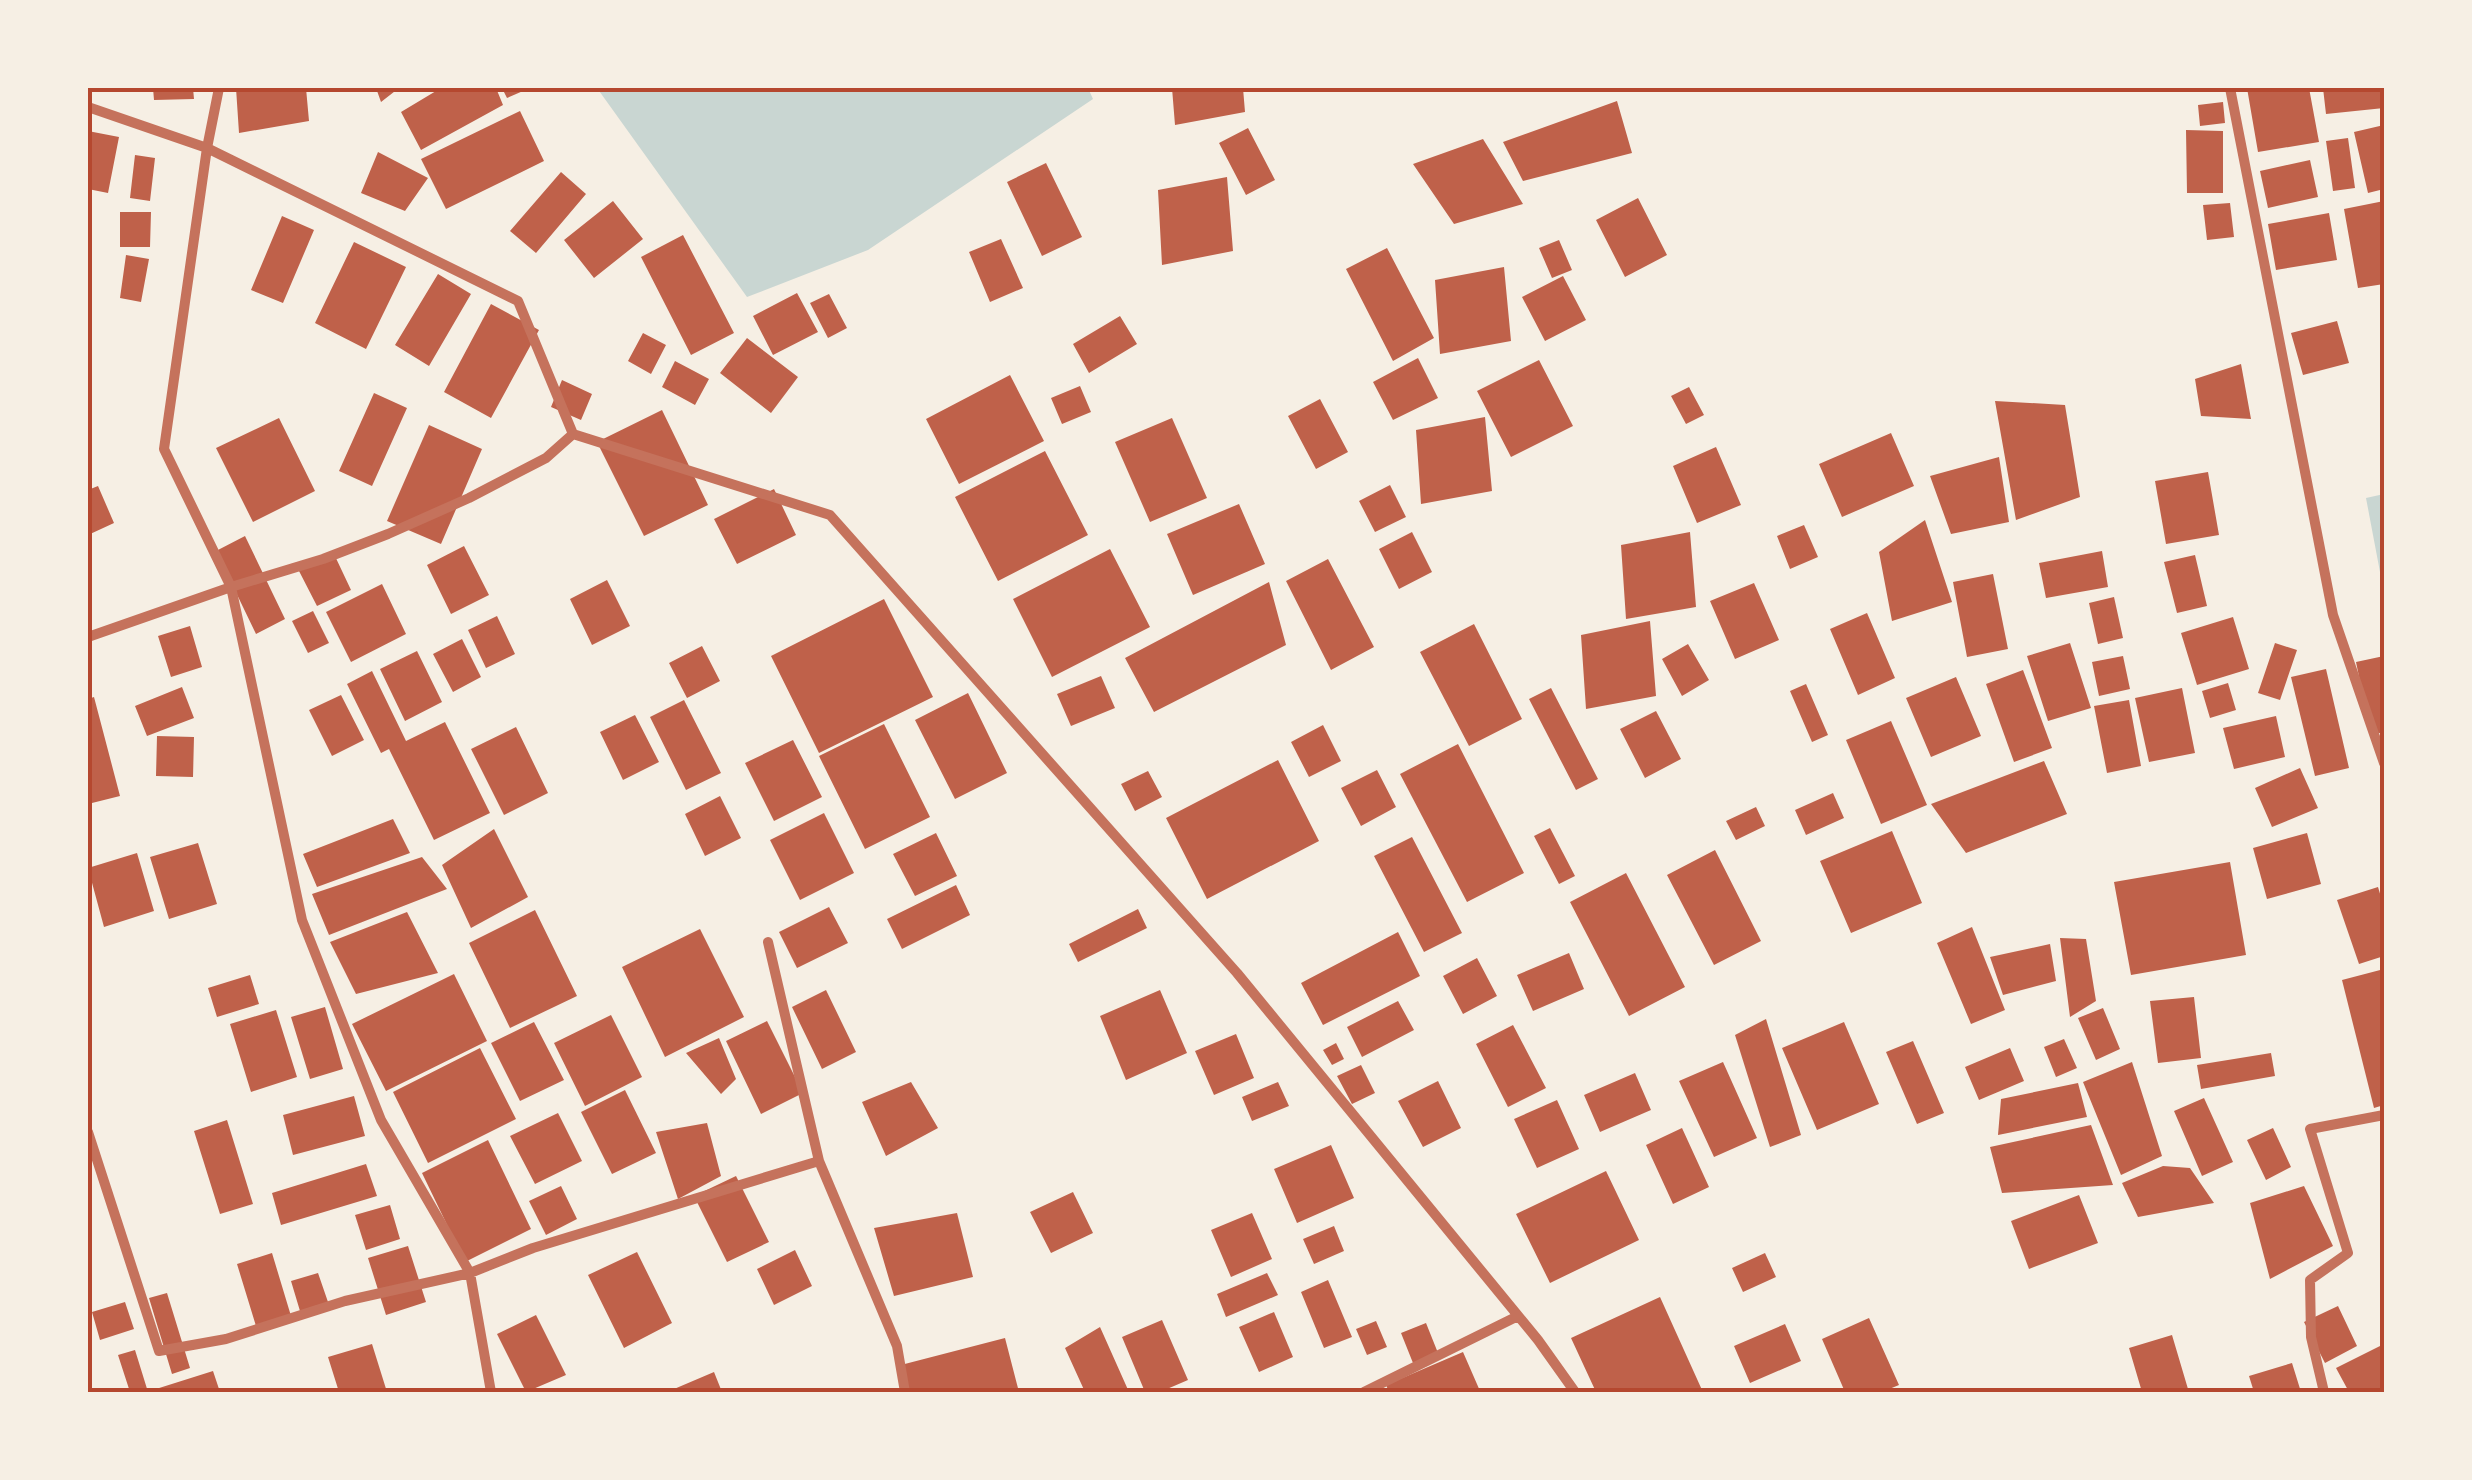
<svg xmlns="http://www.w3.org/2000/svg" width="2472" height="1480" font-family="'Work Sans',sans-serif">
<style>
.water{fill:#c9d6d2}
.building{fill:#bf614a}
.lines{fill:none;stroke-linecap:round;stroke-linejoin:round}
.minor{stroke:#c5725c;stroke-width:10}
.neatline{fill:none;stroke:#b5482f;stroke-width:4}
</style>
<rect width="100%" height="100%" fill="#f6efe4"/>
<path class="water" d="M597 88H1088L1093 99 868 250 747 297Z
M2384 494V572H2380L2366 498Z"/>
<path class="building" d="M153 88H193L194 99 154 100Z
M236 88H306L309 121 239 133Z
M376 88H399L381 102Z
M441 88H496L503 105 421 150 401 112Z
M502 88H530L507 98Z
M1172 88H1243L1245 112 1175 125Z
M2247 88H2309L2319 142 2258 152Z
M2323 88H2384V108L2326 114Z
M1617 101 1632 153 1523 181 1503 142Z
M2223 102 2225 123 2200 126 2198 105Z
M520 111 544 161 446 209 421 159Z
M2384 125V189L2368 193 2354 132Z
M1248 128 1275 180 1246 195 1219 143Z
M2186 130 2223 131V193H2187Z
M88 131 119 137 108 193 88 189Z
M2348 138 2355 188 2333 191 2326 141Z
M1483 139 1523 204 1454 224 1413 164Z
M378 152 428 178 405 211 361 193Z
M135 155 155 158 150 201 130 198Z
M2310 160 2318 197 2268 208 2260 171Z
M1046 163 1082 237 1042 256 1007 182Z
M561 172 586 194 536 253 510 231Z
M1227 177 1233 251 1162 265 1158 190Z
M1638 198 1667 255 1625 277 1596 220Z
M613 201 643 239 594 278 564 240Z
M2384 201V284L2358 288 2344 209Z
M2230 203 2234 237 2207 240 2203 205Z
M120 212H151L150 247H120Z
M2329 213 2337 260 2276 270 2268 224Z
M282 216 314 230 283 303 251 290Z
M683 235 734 333 691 355 641 257Z
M1001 239 1023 288 990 302 969 252Z
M1559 240 1572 270 1552 278 1539 248Z
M354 242 406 267 366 349 315 323Z
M1387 248 1434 338 1393 361 1346 269Z
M126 255 149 259 141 302 120 298Z
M1504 267 1511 341 1440 354 1435 280Z
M438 274 471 294 429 366 395 345Z
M1563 276 1586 320 1545 341 1522 297Z
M797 293 818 332 773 355 753 316Z
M829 294 847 328 828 338 810 303Z
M491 304 539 330 491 418 444 392Z
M1120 316 1137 344 1089 373 1073 344Z
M2337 321 2349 363 2303 375 2291 333Z
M643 333 666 345 651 374 628 361Z
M747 338 798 377 771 413 720 373Z
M1418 358 1438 398 1393 420 1373 382Z
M1539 360 1573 426 1511 457 1477 391Z
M675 361 709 379 695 405 662 387Z
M2241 364 2251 419 2201 416 2195 379Z
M1010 375 1044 441 959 484 926 419Z
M562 380 592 394 581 420 551 407Z
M1080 386 1091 412 1062 424 1051 398Z
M1689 387 1704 415 1686 424 1671 396Z
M374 393 407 408 372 486 339 471Z
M1320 399 1348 452 1316 469 1288 416Z
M1995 401 2065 405 2080 497 2016 520Z
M662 410 708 505 644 536 597 442Z
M1485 417 1492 491 1421 504 1416 430Z
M279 418 315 491 253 522 216 448Z
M1172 418 1207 498 1150 522 1115 442Z
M429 425 482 449 441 544 387 521Z
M1891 433 1914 486 1842 517 1819 464Z
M1716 447 1741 505 1697 523 1673 466Z
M1045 451 1088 535 998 581 955 497Z
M1999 457 2009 522 1951 534 1930 476Z
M2208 472 2219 535 2166 544 2155 481Z
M1390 485 1406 517 1375 532 1359 501Z
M98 486 114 523 88 535V490Z
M774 489 796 535 737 564 714 519Z
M1239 504 1265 564 1193 595 1167 534Z
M1925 520 1952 602 1892 621 1879 552Z
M1804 525 1818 557 1790 569 1777 536Z
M1412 532 1432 572 1399 589 1379 549Z
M1690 532 1696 607 1626 619 1621 545Z
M245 536 285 619 256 634 216 551Z
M464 546 489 595 451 614 427 565Z
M1110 549 1150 627 1052 677 1013 599Z
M2102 551 2108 587 2046 598 2039 563Z
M334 554 351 590 317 606 299 571Z
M2195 555 2207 606 2177 613 2164 562Z
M1328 559 1374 647 1331 670 1286 581Z
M1993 574 2008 649 1967 657 1953 582Z
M607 580 630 626 592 645 570 599Z
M1269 582 1286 645 1154 712 1125 658Z
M1754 583 1779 640 1735 659 1710 601Z
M382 584 406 634 351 662 326 612Z
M2114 597 2123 638 2098 644 2089 603Z
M884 599 933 697 819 753 771 656Z
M313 611 329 643 308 653 292 621Z
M1867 613 1895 678 1858 695 1830 629Z
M497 616 515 654 486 668 468 630Z
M2233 617 2249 669 2197 685 2181 633Z
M1650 621 1656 696 1586 709 1581 635Z
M1474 624 1522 719 1469 746 1420 652Z
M190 626 202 667 171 677 158 636Z
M462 639 481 677 453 692 433 654Z
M2070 643 2091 708 2048 721 2027 656Z
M2275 643 2297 650 2280 700 2258 693Z
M1688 644 1709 680 1682 696 1662 659Z
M702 646 720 681 687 698 669 663Z
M417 651 442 702 405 721 380 669Z
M2123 656 2130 689 2099 696 2092 662Z
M2384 656V732L2371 735 2356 662Z
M2326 669 2349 768 2315 776 2291 677Z
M2023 670 2052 748 2014 762 1986 684Z
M372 671 406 741 445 722 490 813 434 840 389 749 381 753 347 684Z
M1101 676 1115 708 1071 726 1057 694Z
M1956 677 1981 736 1931 757 1906 698Z
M2228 683 2236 710 2210 718 2202 691Z
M1806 684 1828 735 1812 742 1790 691Z
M182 687 194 718 147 736 135 706Z
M1551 688 1598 779 1576 790 1529 699Z
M2182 688 2195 753 2149 762 2135 698Z
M968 693 1007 773 955 799 915 720Z
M341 695 364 740 332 756 309 710Z
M94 697 120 796 88 804V699Z
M684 700 721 773 686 790 650 717Z
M2129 700 2141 766 2107 773 2094 706Z
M1656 711 1681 759 1645 778 1620 729Z
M635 715 659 762 623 780 600 732Z
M2276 716 2285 757 2234 769 2223 728Z
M1891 721 1927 805 1881 824 1846 740Z
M884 724 930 817 865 849 819 756Z
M1323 725 1341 761 1309 777 1291 742Z
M516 727 548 793 504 815 471 749Z
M157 736 194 737 193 777 156 776Z
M793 740 822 797 774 821 745 763Z
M1458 744 1524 873 1467 902 1400 774Z
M1278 760 1319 841 1207 899 1166 818Z
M2044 761 2067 814 1966 853 1931 804Z
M2300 768 2318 808 2272 827 2255 788Z
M1377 770 1396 807 1361 826 1341 788Z
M1148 771 1162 797 1135 811 1121 784Z
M1833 793 1844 818 1806 835 1795 810Z
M720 796 741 838 705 856 685 814Z
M1756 807 1765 826 1736 840 1726 821Z
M824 813 854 873 800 900 770 840Z
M393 819 410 853 317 887 303 854Z
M1550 828 1575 876 1559 884 1534 836Z
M494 829 528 897 471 928 442 865Z
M1892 831 1922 903 1851 933 1820 861Z
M936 833 957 876 915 896 893 854Z
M2307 833 2321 884 2267 899 2253 848Z
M1412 837 1462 933 1424 952 1374 856Z
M198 843 217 904 169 919 150 857Z
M1715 850 1761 941 1714 965 1667 875Z
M137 853 154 911 104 927 88 868Z
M422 857 447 889 329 935 312 894Z
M2230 862 2246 955 2131 975 2114 882Z
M1626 873 1685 987 1629 1016 1570 902Z
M956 885 970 915 902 949 887 919Z
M2378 887 2384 907V956L2359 964 2337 900Z
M829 907 848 943 797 968 779 932Z
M1138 909 1147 928 1078 962 1069 944Z
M535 910 577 996 510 1028 469 943Z
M407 912 438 973 356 994 330 942Z
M1972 927 2005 1010 1971 1024 1937 943Z
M700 929 744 1017 665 1057 622 967Z
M1398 932 1420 976 1323 1025 1301 983Z
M2060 938 2086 939 2096 1001 2070 1017Z
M2050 944 2056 981 2003 995 1990 957Z
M1569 953 1584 989 1533 1011 1517 975Z
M1477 958 1497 996 1463 1014 1443 976Z
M2384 969V1105L2374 1108 2342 980Z
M454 974 487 1041 386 1091 352 1024Z
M250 975 259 1004 217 1017 208 988Z
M826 990 856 1052 822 1069 792 1007Z
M1160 990 1187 1053 1126 1080 1100 1016Z
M2194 997 2201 1058 2158 1063 2150 1001Z
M1398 1001 1414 1030 1362 1057 1347 1027Z
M325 1007 343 1069 310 1079 291 1017Z
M2103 1008 2120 1049 2096 1060 2078 1018Z
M276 1010 297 1077 251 1092 230 1024Z
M611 1015 642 1077 585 1106 554 1043Z
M1766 1019 1801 1135 1770 1147 1735 1035Z
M767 1021 803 1093 761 1114 726 1041Z
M534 1022 564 1080 520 1101 491 1043Z
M1844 1022 1879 1104 1817 1130 1782 1048Z
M1513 1025 1546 1088 1508 1107 1476 1044Z
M1236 1034 1254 1078 1214 1095 1195 1051Z
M719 1038 736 1079 721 1094 686 1053Z
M2064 1039 2077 1068 2056 1077 2044 1047Z
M1913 1041 1944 1113 1917 1124 1886 1052Z
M1336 1043 1344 1059 1332 1065 1323 1050Z
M480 1048 516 1119 428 1163 393 1092Z
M2010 1048 2024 1081 1979 1100 1965 1067Z
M2271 1053 2275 1076 2201 1089 2197 1065Z
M1723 1062 1757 1138 1714 1157 1679 1081Z
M2132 1062 2162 1156 2121 1175 2083 1082Z
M1361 1065 1375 1093 1352 1104 1337 1076Z
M1635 1073 1651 1110 1600 1132 1584 1095Z
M1438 1081 1461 1128 1423 1147 1398 1101Z
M911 1082 938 1128 886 1156 862 1102Z
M1278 1082 1289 1106 1252 1121 1242 1097Z
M2078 1083 2087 1117 1998 1135 2001 1099Z
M625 1090 656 1153 612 1174 581 1112Z
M354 1096 365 1136 293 1155 283 1115Z
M2204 1098 2233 1162 2202 1176 2174 1111Z
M1557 1100 1579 1149 1537 1168 1514 1119Z
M558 1113 582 1161 535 1184 510 1136Z
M227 1120 253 1204 220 1214 194 1131Z
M707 1123 721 1176 678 1199 656 1132Z
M2091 1125 2113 1185 2002 1193 1990 1147Z
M1682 1128 1709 1187 1673 1204 1646 1145Z
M2273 1128 2291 1167 2266 1180 2247 1140Z
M488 1140 531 1229 465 1262 422 1173Z
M1331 1145 1354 1198 1297 1223 1274 1169Z
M366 1164 377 1196 281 1225 272 1193Z
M2163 1166 2190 1168 2214 1203 2138 1217 2122 1183Z
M1606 1171 1639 1240 1550 1283 1516 1214Z
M736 1176 769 1242 727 1262 694 1196Z
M561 1186 577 1219 546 1235 529 1201Z
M2304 1186 2333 1246 2270 1279 2250 1203Z
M1073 1192 1093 1233 1051 1253 1030 1212Z
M2079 1195 2098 1243 2029 1269 2011 1221Z
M390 1205 400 1239 366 1250 355 1215Z
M957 1213 973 1277 894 1296 874 1228Z
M1252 1213 1272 1259 1231 1277 1211 1230Z
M1334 1226 1344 1251 1314 1264 1303 1239Z
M408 1246 426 1302 386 1315 368 1258Z
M795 1250 812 1286 774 1305 757 1269Z
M637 1252 672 1323 624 1348 588 1275Z
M272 1253 291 1316 256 1326 237 1264Z
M1765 1253 1776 1277 1743 1292 1732 1268Z
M318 1273 328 1302 300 1311 291 1281Z
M1267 1273 1278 1295 1226 1317 1217 1294Z
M1328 1280 1352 1337 1324 1348 1301 1292Z
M167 1293 190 1368 172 1374 149 1298Z
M1660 1297 1702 1390 1596 1392 1571 1338Z
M125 1302 134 1329 100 1340 92 1312Z
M2338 1306 2357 1346 2325 1363 2304 1322Z
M1274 1312 1293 1357 1259 1372 1239 1327Z
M536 1315 566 1375 526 1392 497 1334Z
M1869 1318 1899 1385 1882 1392H1845L1822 1339Z
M1162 1320 1188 1380 1160 1392H1145L1122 1337Z
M1376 1321 1387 1347 1367 1355 1356 1329Z
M1426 1323 1438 1353 1413 1363 1401 1333Z
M1785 1324 1801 1361 1750 1383 1734 1346Z
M1100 1327 1129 1392H1085L1065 1348Z
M2172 1335 2188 1389 2176 1392H2142L2129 1348Z
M1005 1338 1019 1392H904L897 1366Z
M372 1344 387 1392H339L328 1357Z
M2384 1344V1392H2349L2336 1368Z
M135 1350 148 1392H130L118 1355Z
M1463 1352 1480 1391 1389 1392 1386 1385Z
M2292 1363 2301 1392H2254L2249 1376Z
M213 1371 220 1392H157L156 1389Z
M714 1372 722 1392H667Z"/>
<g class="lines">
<path class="minor" d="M219 88 207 148 164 449 231 587 302 920 381 1120 470 1273 491 1392
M2230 88 2333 615 2384 763
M88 107 207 148 518 301 573 434 830 515 1237 973 1538 1340 1575 1392
M88 637 231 587 323 559 388 534 469 498 546 458 573 434
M768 942 819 1161 897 1346 905 1392
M88 1132 159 1351 226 1339 345 1301 470 1273 533 1248 819 1161
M1364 1392 1518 1316
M2324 1392 2311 1337 2310 1280 2348 1253 2310 1129 2384 1115"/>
</g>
<rect width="2472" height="1480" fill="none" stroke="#f6efe4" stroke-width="180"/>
<rect x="90" y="90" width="2292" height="1300" class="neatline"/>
</svg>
